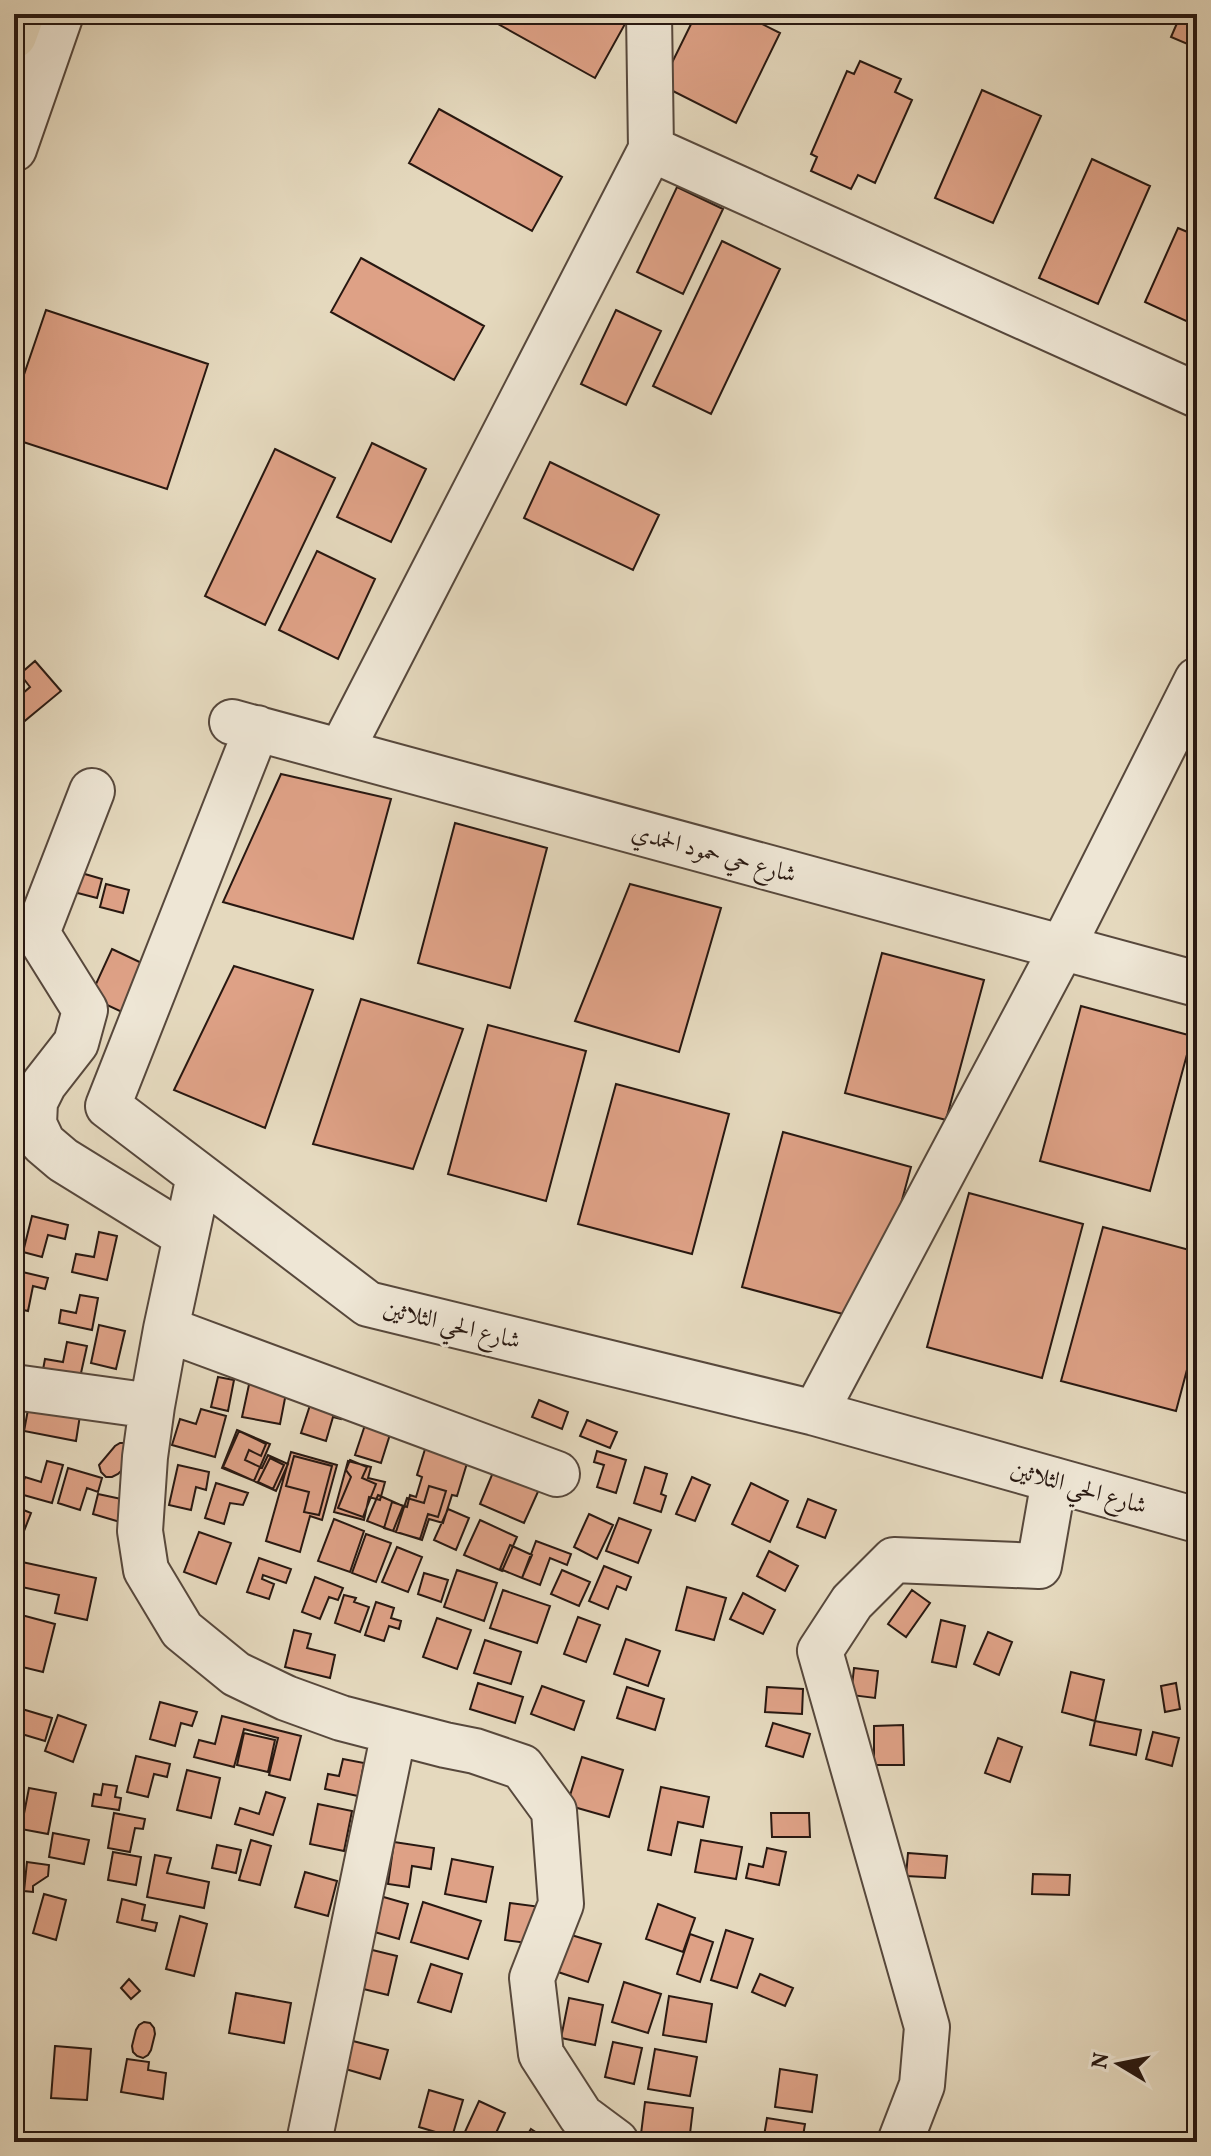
<svg xmlns="http://www.w3.org/2000/svg" width="1211" height="2156" font-family="Vollkorn,Amiri,serif">
<style>
.building{fill:#dea186;stroke:#281811;stroke-width:2}
.lines{fill:none;stroke-linecap:round;stroke-linejoin:round}
.street-casing{stroke:#57483c;stroke-width:48}
.primary-casing{stroke:#281811;stroke-width:48}
.street{stroke:#eee6d5;stroke-width:44}
.primary{stroke:#e5d9be;stroke-width:44}
.labels{text-anchor:middle;stroke-width:6;stroke-linejoin:round;paint-order:stroke}
.street-label{font-size:24px;fill:#281811;stroke:#eee6d5}
</style>
<rect width="100%" height="100%" fill="#e5d9be"/>
<filter id="stains"><feTurbulence type="fractalNoise" baseFrequency=".0025" numOctaves="4"/><feColorMatrix values="0 0 0 0 .2 0 0 0 0 .09 0 0 0 0 .02 0 0 0 .5 -.17"/></filter>
<radialGradient id="worn" r=".72"><stop offset=".6" stop-color="#630" stop-opacity="0"/><stop offset="1" stop-color="#630" stop-opacity=".3"/></radialGradient>
<path class="building" d="M480 14H607L625 24 595 78Z
M696 14H742L780 33 736 123 661 85Z
M1181 14H1197V48L1171 37Z
M860 61 901 79 895 92 912 100 875 183 858 175 851 189 811 171 817 157 811 154 847 71 854 74Z
M982 90 1041 116 993 223 935 198Z
M439 109 562 177 532 231 409 163Z
M1092 159 1150 186 1098 304 1039 278Z
M677 187 723 209 683 294 637 272Z
M1178 228 1197 236V326L1145 302Z
M722 241 780 269 711 414 653 386Z
M361 258 484 326 454 380 331 312Z
M46 310 208 364 167 489 14 439V404Z
M616 310 661 331 626 405 581 384Z
M372 443 426 469 391 542 337 517Z
M275 449 335 478 265 625 205 596Z
M550 462 659 515 633 570 524 518Z
M317 551 375 579 338 659 279 630Z
M35 661 61 691 21 724 14 716V701L30 687 20 674Z
M281 774 391 799 353 939 223 902Z
M455 823 547 848 510 988 418 963Z
M71 870 102 879 97 898 66 890Z
M106 884 129 890 123 913 100 907Z
M630 884 721 908 679 1052 575 1021Z
M112 949 146 965 124 1013 90 997Z
M882 953 984 980 946 1120 845 1093Z
M234 966 313 990 265 1128 174 1090Z
M361 999 463 1029 413 1169 313 1144Z
M1081 1006 1192 1036 1150 1191 1040 1161Z
M488 1025 586 1051 546 1201 448 1174Z
M616 1084 729 1114 692 1254 578 1224Z
M783 1132 911 1167 869 1321 742 1287Z
M969 1193 1083 1224 1042 1378 927 1347Z
M32 1216 68 1225 65 1239 48 1235 42 1257 23 1252Z
M1103 1227 1197 1252V1332L1176 1411 1061 1381Z
M99 1232 117 1236 107 1280 72 1272 76 1254 94 1257Z
M14 1270 48 1278 45 1289 33 1286 28 1311 14 1308Z
M80 1295 98 1298 92 1330 59 1323 61 1310 76 1313Z
M99 1325 125 1331 116 1369 91 1363Z
M14 1327 21 1329 19 1339 14 1338Z
M67 1342 87 1346 79 1382 42 1375 45 1359 63 1362Z
M14 1345 19 1346 15 1366H14Z
M218 1377 234 1380 228 1411 211 1407Z
M250 1380 287 1388 280 1424 242 1417Z
M30 1399 81 1409 76 1441 24 1431Z
M312 1399 344 1409 341 1419 333 1417 326 1441 301 1433Z
M539 1400 568 1412 562 1429 532 1417Z
M201 1409 226 1416 215 1457 172 1445 180 1419 196 1424Z
M367 1419 392 1428 381 1463 355 1455Z
M587 1420 617 1432 610 1448 580 1436Z
M237 1430 270 1444 254 1481 222 1468Z
M239 1431 266 1444 261 1456 249 1450 245 1460 262 1468 268 1455 288 1464 276 1491 223 1467Z
M120 1443H128L131 1461 118 1474 112 1477H106L101 1472 99 1465 115 1446Z
M426 1446 468 1460 457 1496 452 1495 443 1523 429 1519 422 1540 384 1528 392 1502 407 1507 410 1495 416 1497 422 1477 417 1475Z
M597 1451 626 1460 616 1493 597 1487 604 1465 594 1462Z
M291 1452 337 1465 322 1520 310 1516 300 1552 266 1541Z
M294 1456 332 1466 319 1515 304 1512 309 1492 286 1486Z
M270 1458 284 1465 273 1489 258 1482Z
M350 1460 367 1467 362 1478 376 1484 363 1517 338 1508 351 1477 346 1470Z
M47 1461 63 1465 52 1503 20 1494 25 1477 41 1482Z
M348 1461 371 1467 368 1478 385 1482 380 1500 369 1497 364 1520 334 1512Z
M178 1465 209 1472 206 1490 196 1487 191 1510 169 1505Z
M496 1465 541 1485 524 1523 480 1504Z
M645 1467 667 1474 661 1494 666 1496 661 1512 634 1503Z
M68 1468 102 1478 98 1492 87 1488 80 1510 58 1503Z
M692 1477 710 1485 695 1521 676 1514Z
M216 1483 248 1493 243 1505 230 1503 224 1524 205 1518Z
M751 1483 788 1501 770 1542 732 1524Z
M429 1486 446 1491 438 1517 428 1514 420 1539 396 1532 407 1498 424 1503Z
M98 1494 126 1500 120 1522 93 1514Z
M378 1495 403 1506 393 1531 367 1521Z
M808 1499 836 1510 825 1538 797 1527Z
M14 1506 31 1513 17 1549 14 1547Z
M448 1509 469 1518 456 1550 434 1540Z
M589 1514 613 1525 597 1559 574 1547Z
M619 1518 651 1530 638 1563 606 1551Z
M334 1519 364 1531 350 1572 318 1561Z
M480 1520 517 1537 502 1571 464 1555Z
M199 1532 231 1543 216 1584 184 1572Z
M366 1534 391 1543 376 1582 352 1573Z
M536 1541 571 1554 567 1565 550 1558 540 1585 522 1578Z
M510 1545 532 1555 522 1578 500 1569Z
M397 1547 422 1557 408 1592 382 1582Z
M769 1551 798 1566 785 1591 757 1576Z
M259 1558 291 1569 286 1583 263 1575 262 1579 274 1584 269 1599 247 1592Z
M22 1562 96 1578 87 1620 55 1613 59 1595 17 1586Z
M604 1566 631 1577 626 1590 617 1586 608 1609 589 1601Z
M457 1570 497 1583 484 1621 444 1607Z
M562 1570 590 1582 579 1606 551 1594Z
M424 1573 448 1580 441 1602 418 1594Z
M315 1577 343 1588 338 1600 329 1597 320 1619 302 1612Z
M687 1587 726 1598 714 1640 676 1630Z
M503 1590 550 1606 537 1643 490 1628Z
M912 1590 930 1603 906 1637 888 1624Z
M743 1593 775 1610 763 1634 730 1619Z
M344 1595 356 1598 354 1602 369 1607 360 1632 335 1623Z
M376 1602 394 1608 391 1618 401 1621 399 1629 389 1626 384 1641 365 1635Z
M14 1613 55 1624 43 1672 14 1665Z
M578 1617 600 1625 586 1662 564 1654Z
M437 1618 471 1630 457 1669 423 1657Z
M941 1620 965 1626 956 1667 932 1662Z
M294 1630 311 1634 307 1648 335 1655 330 1678 285 1667Z
M988 1632 1012 1642 999 1675 974 1664Z
M626 1639 660 1651 648 1686 614 1674Z
M485 1640 521 1652 511 1684 474 1673Z
M854 1668 878 1671 875 1698 851 1695Z
M1071 1672 1104 1680 1095 1721 1062 1712Z
M478 1683 523 1697 515 1723 470 1709Z
M1176 1683 1180 1709 1165 1712 1161 1686Z
M542 1686 584 1701 574 1730 531 1714Z
M627 1687 664 1699 655 1730 617 1718Z
M767 1687 803 1689 802 1714 765 1712Z
M160 1702 197 1712 192 1726 181 1723 175 1746 150 1739Z
M22 1709 52 1718 45 1741 15 1732Z
M58 1715 86 1725 73 1762 45 1751Z
M222 1716 301 1736 290 1780 269 1775 278 1738 244 1729 234 1767 194 1757 199 1740 215 1744Z
M1095 1721 1141 1730 1136 1755 1090 1745Z
M773 1723 810 1734 803 1757 766 1746Z
M903 1725 904 1765H874V1726Z
M1153 1732 1179 1738 1172 1766 1146 1759Z
M244 1733 275 1740 268 1772 237 1765Z
M998 1738 1022 1747 1010 1782 985 1773Z
M136 1756 170 1764 167 1777 154 1774 148 1797 127 1792Z
M582 1757 623 1770 609 1817 567 1805Z
M343 1759 364 1763 358 1796 325 1789 328 1774 339 1776Z
M187 1770 220 1778 211 1818 177 1810Z
M103 1784 117 1786 115 1797 121 1798 119 1810 92 1806 94 1794 101 1795Z
M661 1787 709 1797 703 1827 678 1822 671 1855 648 1850Z
M29 1788 56 1793 48 1834 21 1829Z
M266 1792 285 1798 273 1835 235 1824 240 1808 259 1814Z
M318 1804 352 1811 344 1851 310 1844Z
M114 1813 145 1819 143 1829 135 1828 130 1852 108 1848Z
M771 1813H809L810 1837H772Z
M53 1833 89 1840 84 1864 49 1857Z
M251 1840 271 1846 260 1885 239 1880Z
M701 1840 742 1847 736 1879 695 1872Z
M394 1842 434 1848 431 1869 412 1866 409 1887 388 1884Z
M217 1845 241 1850 236 1873 212 1868Z
M767 1848 786 1852 779 1885 746 1878 749 1864 763 1867Z
M113 1852 141 1857 136 1885 108 1880Z
M908 1853 947 1856 945 1878 906 1876Z
M155 1855 171 1858 167 1873 209 1882 204 1908 147 1897Z
M452 1859 493 1867 486 1902 445 1894Z
M27 1862 49 1865 48 1876 33 1886V1892L24 1891Z
M305 1872 337 1881 328 1916 295 1907Z
M1033 1874 1070 1875 1069 1895 1032 1894Z
M44 1894 66 1900 56 1940 33 1933Z
M380 1896 408 1904 399 1939 371 1931Z
M122 1899 145 1905 142 1920 157 1923 155 1931 117 1922Z
M423 1902 481 1921 468 1959 411 1942Z
M510 1903 541 1907 535 1944 505 1940Z
M658 1904 695 1918 683 1952 646 1939Z
M180 1916 207 1924 194 1976 166 1969Z
M726 1930 753 1939 737 1988 711 1980Z
M568 1934 601 1944 588 1982 555 1971Z
M690 1934 713 1942 700 1982 677 1974Z
M360 1947 397 1956 388 1995 351 1986Z
M431 1964 462 1974 451 2012 418 2002Z
M760 1974 793 1988 785 2006 752 1992Z
M129 1979 140 1991 131 1999 121 1988Z
M624 1982 661 1994 648 2033 612 2022Z
M236 1993 291 2003 284 2043 229 2033Z
M669 1996 712 2004 706 2042 663 2035Z
M569 1998 603 2005 595 2045 561 2038Z
M144 2022 150 2023 154 2028 155 2034 151 2050 148 2055 143 2058 137 2056 133 2052 132 2046 136 2030 139 2025Z
M349 2040 388 2050 380 2079 342 2068Z
M613 2042 642 2048 634 2084 605 2077Z
M55 2046 91 2049 87 2100 51 2098Z
M655 2049 697 2057 690 2096 648 2089Z
M127 2059 149 2062 148 2070 166 2073 163 2099 121 2092Z
M780 2069 817 2075 812 2112 775 2107Z
M429 2090 463 2100 452 2137 419 2127Z
M479 2101 505 2113 492 2142H482L464 2134Z
M645 2102 693 2108 689 2142H640Z
M767 2118 805 2124 802 2142H763Z
M531 2129 551 2142H523Z"/>
<g class="lines">
<defs>
<path id="street" d="M14 149 61 14
M651 149 1197 395
M232 722 1197 984
M257 728 108 1106 368 1304 815 1413 1197 1520
M341 751 651 149 649 14
M92 791 37 933 85 1010 76 1043 44 1084 35 1102 34 1124 43 1143 63 1160 186 1236
M199 1176 166 1329 152 1406 145 1457 140 1531 146 1570 182 1630 236 1674 286 1698 341 1718 445 1745 475 1751 522 1767 554 1811 561 1904 532 1978 541 2054 581 2116 616 2142
M166 1329 557 1474
M14 1387 152 1406
M815 1413 1062 948 1197 680
M309 2142 394 1732
M900 2142 922 2085 927 2027 820 1651 852 1602 894 1560 1039 1566 1054 1480"/>
<path id="primary" d="M14 36 22 14"/>
</defs>
<use href="#street" class="street-casing"/>
<use href="#primary" class="primary-casing"/>
<use href="#street" class="street"/>
<use href="#primary" class="primary"/>
</g>
<g class="labels">
<g class="street-label">
<text transform="translate(714 853) rotate(15)" y="8">شارع حي حمود الحمدي</text>
<text transform="translate(452 1324) rotate(14)" y="8">شارع الحي الثلاثين</text>
<text transform="translate(1079 1487) rotate(16)" y="8">شارع الحي الثلاثين</text>
</g>
</g>
<rect width="1211" height="2156" fill="none" stroke="#e5d9be" stroke-width="48"/>
<rect x="16" y="16" width="1179" height="2124" fill="none" stroke="#281811" stroke-width="4"/>
<rect x="24" y="24" width="1163" height="2108" fill="none" stroke="#281811" stroke-width="2"/>
<g transform="translate(1119 2064) rotate(280)" stroke="#eee6d5" stroke-width="6" paint-order="stroke">
<path d="M0-6L14 30L0 20L-14 30Z" fill="#281811"/>
<text y="-12" font-size="22" font-weight="bold" text-anchor="middle" fill="#281811">N</text>
</g>
<rect width="100%" height="100%" filter="url(#stains)"/>
<rect width="100%" height="100%" fill="url(#worn)"/>
</svg>
